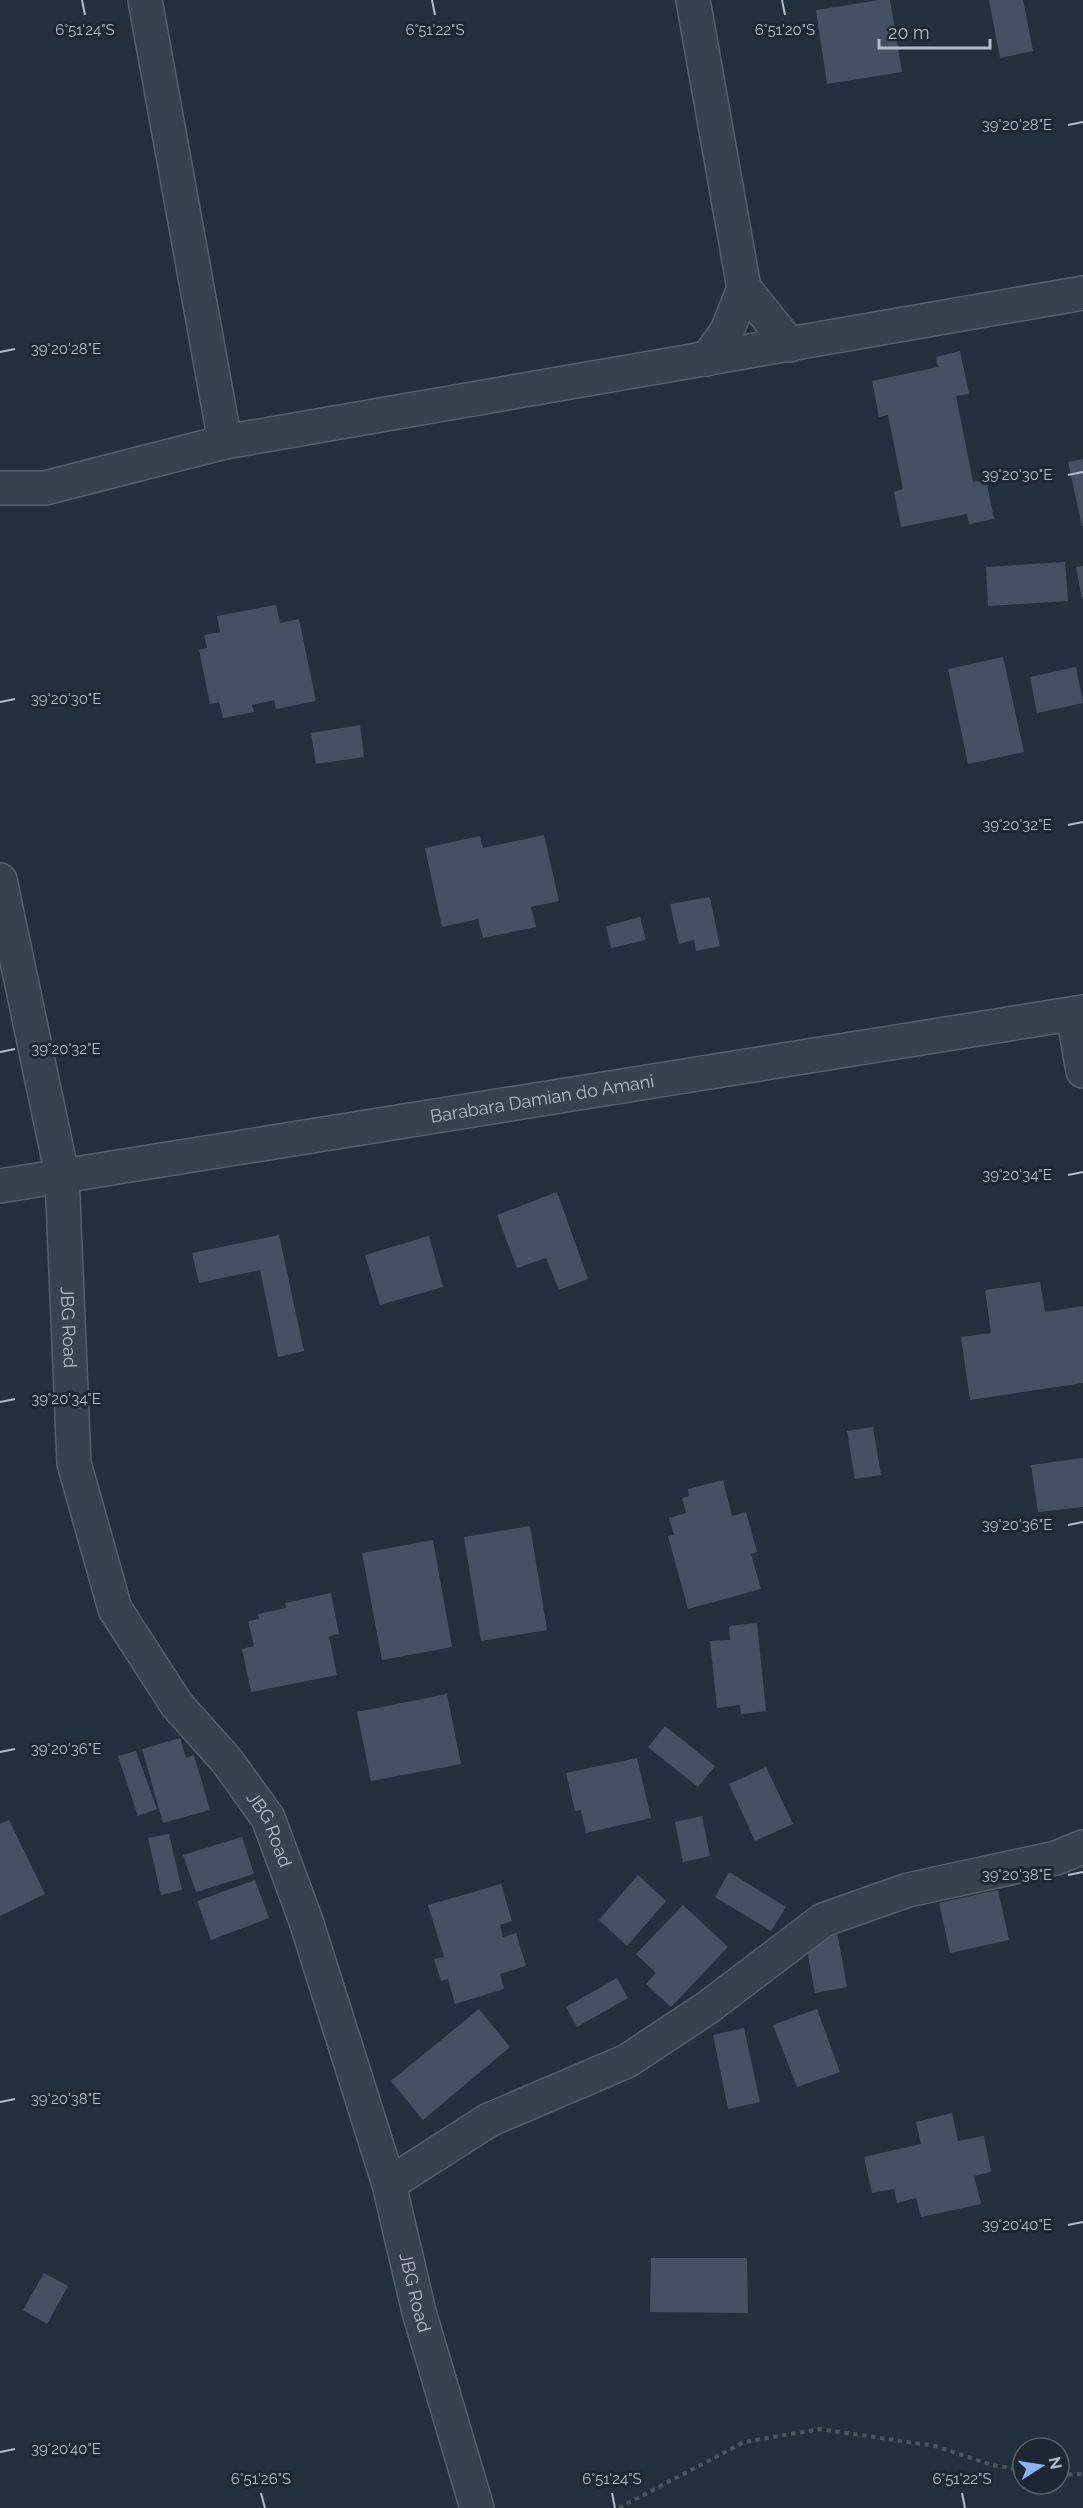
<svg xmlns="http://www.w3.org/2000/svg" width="1083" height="2508" font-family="Raleway,sans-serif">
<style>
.building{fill:#455162}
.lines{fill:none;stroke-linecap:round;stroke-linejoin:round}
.minor-casing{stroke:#565f6c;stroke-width:36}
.path{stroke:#44595c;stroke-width:4;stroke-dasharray:4.5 4.5;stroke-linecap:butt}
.minor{stroke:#38414e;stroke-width:33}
.ticks{fill:none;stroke:#b4bcc9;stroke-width:2}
.labels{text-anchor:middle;stroke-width:6;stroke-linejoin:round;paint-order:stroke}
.street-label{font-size:18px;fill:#b4bcc9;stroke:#1d2633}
.ticks-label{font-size:15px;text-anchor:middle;fill:#b4bcc9;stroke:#1d2633;stroke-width:6;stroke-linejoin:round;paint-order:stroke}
</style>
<rect width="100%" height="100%" fill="#242f3e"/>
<path class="building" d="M880 0H890L902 72 827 84 816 10Z
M989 0H1023L1033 51 1000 58Z
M960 351 969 394 956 396 973 482 986 480 994 519 969 524 967 514 901 527 894 492 903 489 888 415 879 417 872 381 938 367 936 357Z
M1083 459V526H1082L1068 462Z
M1065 562 1068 601 988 606 986 567Z
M1083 566V599H1082L1076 567Z
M276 605 280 623 299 619 316 701 276 709 274 700 252 705 254 712 223 718 219 702 210 704 199 650 207 648 204 635 220 632 217 616Z
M1003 657 1024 752 968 764 948 669Z
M1076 667 1083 703 1037 713 1030 677Z
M360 725 364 757 316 764 311 733Z
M544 835 559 901 531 907 536 927 483 938 478 919 442 927 425 848 480 836 483 848Z
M710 897 720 946 696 951 694 940 679 944 670 904Z
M640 917 646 940 611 948 606 926Z
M557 1192 588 1279 559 1290 546 1258 517 1268 497 1215Z
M279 1235 304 1351 278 1357 260 1270 199 1283 192 1253Z
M429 1236 443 1287 380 1305 365 1255Z
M1040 1282 1045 1312 1083 1306V1383L970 1400 961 1337 991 1333 985 1290Z
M873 1427 881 1475 855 1479 847 1431Z
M1083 1458V1507L1038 1512 1031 1465Z
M723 1480 732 1516 746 1512 757 1552 751 1554 761 1589 688 1609 668 1536 674 1535 669 1518 686 1513 682 1498 689 1496 688 1489Z
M530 1526 547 1630 481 1641 464 1537Z
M433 1540 452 1647 382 1660 362 1553Z
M331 1593 339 1634 329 1636 337 1675 251 1692 242 1649 254 1646 248 1621 259 1619 258 1614 286 1608 285 1603Z
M757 1623 766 1711 741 1714 740 1705 717 1708 710 1641 730 1640 729 1626Z
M447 1694 461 1764 371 1781 357 1712Z
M665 1726 715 1766 698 1787 648 1747Z
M180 1738 186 1758 194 1755 210 1810 163 1823 142 1749Z
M136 1751 157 1809 138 1816 118 1756Z
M637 1758 651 1818 586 1833 581 1810 575 1811 566 1773Z
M766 1767 793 1824 755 1841 729 1784Z
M702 1816 710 1856 683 1862 675 1822Z
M9 1820 45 1894 0 1916V1824Z
M169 1834 182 1890 161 1895 148 1838Z
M242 1837 254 1874 196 1892 183 1855Z
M729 1872 786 1907 771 1931 715 1897Z
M638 1875 666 1901 627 1946 599 1920Z
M255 1880 269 1918 211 1940 197 1901Z
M501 1884 512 1921 500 1925 503 1937 516 1933 526 1966 500 1974 504 1989 455 2004 448 1979 441 1981 434 1959 444 1957 428 1905Z
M998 1890 1009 1940 950 1953 939 1903Z
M683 1905 728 1947 671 2007 646 1984 656 1973 636 1954Z
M837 1932 847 1987 815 1993 805 1939Z
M617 1978 628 1998 577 2027 566 2007Z
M479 2009 510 2047 423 2120 391 2081Z
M817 2009 840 2072 797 2087 773 2025Z
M744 2028 760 2102 728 2109 713 2035Z
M952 2113 958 2141 984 2136 991 2172 974 2176 981 2204 921 2217 916 2198 897 2203 894 2189 872 2193 864 2157 921 2144 916 2122Z
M651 2258H747L748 2313 650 2312Z
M44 2273 68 2286 47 2324 23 2310Z"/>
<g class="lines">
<defs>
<g id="minor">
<path d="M145 0 225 442"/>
<path d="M693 0 744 288 790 345"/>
<path d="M707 359 727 331 744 288"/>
<path d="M0 488H45L225 442 1083 293"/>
<path id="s1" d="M0 880 62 1175 74 1463 115 1609 177 1705 227 1761 268 1818 306 1921 389 2184 419 2312 477 2508"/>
<path d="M1073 1014 1083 1071"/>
<path id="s2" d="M0 1186 1083 1012"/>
<path d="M389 2184 489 2120 627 2061 707 2008 823 1920 908 1890 1056 1858 1083 1847"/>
</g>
</defs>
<use href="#minor" class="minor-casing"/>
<path class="path" d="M1059 2475 1083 2474
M619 2508 744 2442 820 2429 935 2446 992 2465 1023 2470"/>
<use href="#minor" class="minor"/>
</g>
<path class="ticks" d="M82 0 85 15M432 0 435 15M782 0 785 15M1068 125 1083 122M0 352 15 349M1068 475 1083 472M0 702 15 699M1068 825 1083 822M0 1052 15 1049M1068 1175 1083 1172M0 1402 15 1399M1068 1525 1083 1522M0 1752 15 1749M1068 1875 1083 1872M0 2102 15 2099M1068 2225 1083 2222M0 2452 15 2449M261 2493 265 2508M612 2493 615 2508M962 2493 965 2508"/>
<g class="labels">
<g class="street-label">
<text dy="6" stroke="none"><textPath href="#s2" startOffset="549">Barabara Damian do Amani</textPath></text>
<text dy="6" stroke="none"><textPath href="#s1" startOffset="454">JBG Road</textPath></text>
<text dy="6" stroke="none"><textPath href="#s1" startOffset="1012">JBG Road</textPath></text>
<text dy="6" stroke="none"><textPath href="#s1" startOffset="1498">JBG Road</textPath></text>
</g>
</g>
<g class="ticks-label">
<text x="85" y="35">6°51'24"S</text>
<text x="435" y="35">6°51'22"S</text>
<text x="785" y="35">6°51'20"S</text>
<text x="1017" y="130">39°20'28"E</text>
<text x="66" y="354">39°20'28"E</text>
<text x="1017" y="480">39°20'30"E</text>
<text x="66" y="704">39°20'30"E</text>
<text x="1017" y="830">39°20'32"E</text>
<text x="66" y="1054">39°20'32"E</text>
<text x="1017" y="1180">39°20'34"E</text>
<text x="66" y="1404">39°20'34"E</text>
<text x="1017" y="1530">39°20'36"E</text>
<text x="66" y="1754">39°20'36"E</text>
<text x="1017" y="1880">39°20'38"E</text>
<text x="66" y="2104">39°20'38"E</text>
<text x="1017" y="2230">39°20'40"E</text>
<text x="66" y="2454">39°20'40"E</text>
<text x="261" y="2484">6°51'26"S</text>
<text x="612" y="2484">6°51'24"S</text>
<text x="962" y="2484">6°51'22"S</text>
</g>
<g transform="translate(1041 2466) rotate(78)"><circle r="28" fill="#1d2633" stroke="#59626f" stroke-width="1.5"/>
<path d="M0-4.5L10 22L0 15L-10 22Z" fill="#8ab4f8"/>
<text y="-9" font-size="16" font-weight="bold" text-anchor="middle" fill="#b4bcc9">N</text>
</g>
<path d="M879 39v9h111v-9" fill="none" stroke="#b4bcc9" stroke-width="3"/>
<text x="888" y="39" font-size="18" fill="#b4bcc9" stroke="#1d2633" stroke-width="4.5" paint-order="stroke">20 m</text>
</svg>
